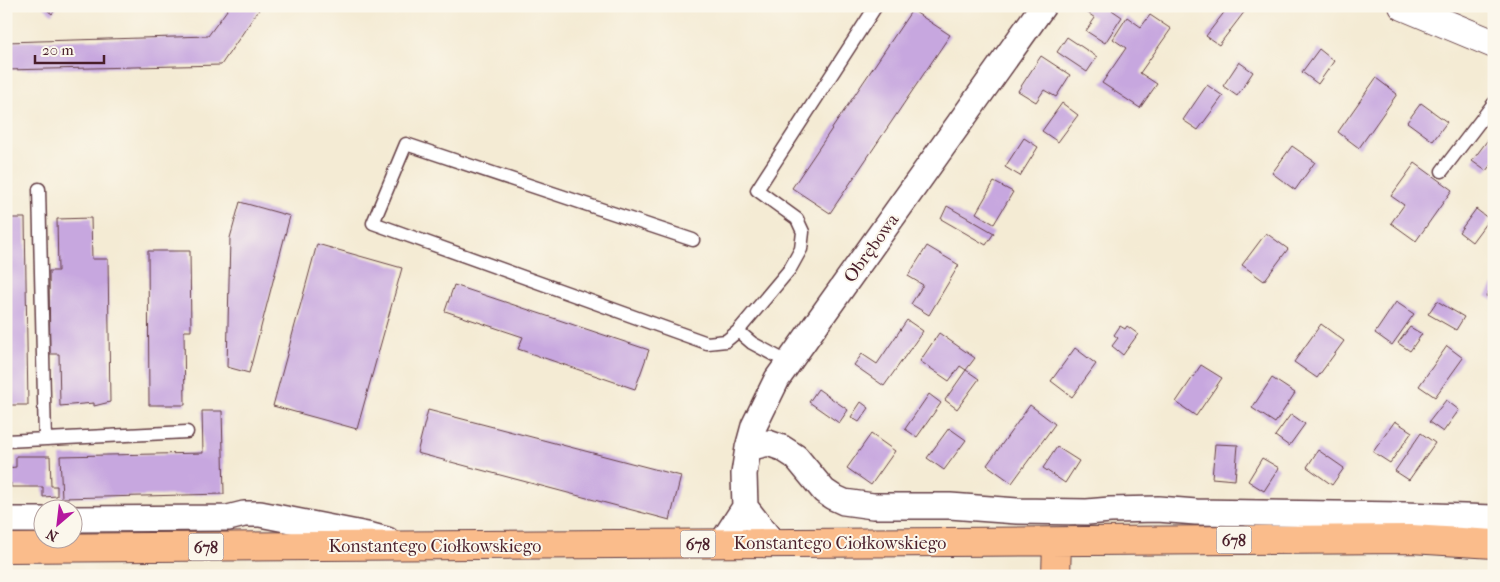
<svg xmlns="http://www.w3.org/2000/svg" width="1500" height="582" font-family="'IM FELL French Canon',serif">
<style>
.building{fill:#c7a7df}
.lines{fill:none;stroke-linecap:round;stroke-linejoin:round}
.service-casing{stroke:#643e44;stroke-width:15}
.minor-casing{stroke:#643e44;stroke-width:28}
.tertiary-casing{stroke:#643e44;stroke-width:30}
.trunk-casing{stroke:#643e44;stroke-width:30}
.service{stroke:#fff;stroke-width:12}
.minor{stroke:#fff;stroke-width:25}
.tertiary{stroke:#fff;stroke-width:28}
.trunk{stroke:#fabc8b;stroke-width:28}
.labels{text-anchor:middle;stroke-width:4;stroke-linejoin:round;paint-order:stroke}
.shield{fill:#fbf7ec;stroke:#7f6065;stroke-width:1}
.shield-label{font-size:16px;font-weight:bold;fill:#4a1f2b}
.street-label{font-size:18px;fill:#4a1f2b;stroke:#fbf7ec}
</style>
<rect width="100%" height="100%" fill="#fbf7ec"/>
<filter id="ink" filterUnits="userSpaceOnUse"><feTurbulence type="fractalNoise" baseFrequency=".02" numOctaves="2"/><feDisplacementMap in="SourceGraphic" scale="10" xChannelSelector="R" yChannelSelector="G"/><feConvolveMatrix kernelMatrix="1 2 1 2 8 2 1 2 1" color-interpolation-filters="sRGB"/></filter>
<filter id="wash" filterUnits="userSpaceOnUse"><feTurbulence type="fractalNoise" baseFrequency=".0096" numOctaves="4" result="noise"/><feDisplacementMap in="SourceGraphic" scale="20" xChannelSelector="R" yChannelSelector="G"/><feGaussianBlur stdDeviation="1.12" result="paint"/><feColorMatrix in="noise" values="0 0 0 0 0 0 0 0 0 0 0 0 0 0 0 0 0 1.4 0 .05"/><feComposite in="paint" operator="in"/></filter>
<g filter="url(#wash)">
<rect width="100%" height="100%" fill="#f4ebd4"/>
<g id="blocks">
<path class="building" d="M42 6H58L52 14Z
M230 6H258L260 8 221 65 6 70V42L208 36Z
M1078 6H1106L1122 17 1105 43 1086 31 1095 18Z
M1229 6H1239L1245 11 1219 45 1206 36Z
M912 10 950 35 830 213 792 188Z
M1150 15 1171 29 1140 73 1157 84 1140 108 1102 83 1126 48 1113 39 1127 17 1141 27Z
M1067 37 1097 57 1087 72 1057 52Z
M1319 49 1334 61 1318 84 1302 72Z
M1041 56 1070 75 1056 97 1044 90 1036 102 1018 91Z
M1239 62 1253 72 1237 96 1223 86Z
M1376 78 1397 94 1359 148 1338 132Z
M1207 85 1223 96 1198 130 1183 120Z
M1062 103 1078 115 1058 142 1042 131Z
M1421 103 1447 122 1433 141 1407 122Z
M1490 137 1494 140V160L1486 171 1472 161Z
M1024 138 1038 147 1020 176 1005 167Z
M1292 146 1315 162 1295 190 1272 173Z
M1415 163 1452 190 1416 241 1391 223 1404 205 1391 196Z
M994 182 1013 192 994 224 976 213Z
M240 202 290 216 249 373 227 367 230 238Z
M947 206 994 233 986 245 941 219Z
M1476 209 1489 219 1472 242 1459 232Z
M6 218H25L28 405H6Z
M91 218 92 259H108L110 402 94 406V403L60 406 59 354H50L49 271H58L57 219Z
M1266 233 1288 249 1264 281 1242 265Z
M317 244 402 268 357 429 273 406Z
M927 246 959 265 929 315 911 304 923 285 908 276Z
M148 251H190L191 331H184L185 405H149Z
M1494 284V301L1486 296Z
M454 285 649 350 635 389 518 349 523 337 445 311Z
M1437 301 1464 317 1456 330 1428 314Z
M1396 302 1414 314 1392 345 1375 333Z
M907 320 923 331 884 386 854 365 862 354 877 364Z
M1321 324 1344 341 1317 378 1294 362Z
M1120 326 1125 329 1127 326 1138 334 1123 355 1112 346 1118 338 1114 335Z
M1410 327 1422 334 1410 351 1398 343Z
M939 333 975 358 966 370 960 366 949 381 920 361Z
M1447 346 1463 358 1435 397 1419 386Z
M1075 348 1096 364 1072 397 1051 381Z
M1201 365 1222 378 1196 416 1176 402Z
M966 370 979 379 957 409 945 400Z
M1272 378 1295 393 1275 423 1252 408Z
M818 389 848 410 839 423 809 402Z
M929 394 941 403 917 437 905 429Z
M1446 400 1459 410 1443 432 1429 422Z
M861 402 869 408 859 422 851 417Z
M1030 405 1055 424 1012 483 987 465Z
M428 410 681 476 670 520 417 453Z
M202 411H222L224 494 62 498 60 456 203 453Z
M1291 414 1305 424 1289 446 1275 436Z
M1395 421 1412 432 1390 463 1373 452Z
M949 428 966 440 944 470 927 458Z
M1421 433 1435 443 1409 480 1395 471Z
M871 434 895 451 871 485 847 468Z
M1215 444 1238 445 1235 480 1212 478Z
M1057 447 1079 461 1065 483 1043 468Z
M1318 450 1344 468 1332 485 1307 467Z
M16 456H50L51 486H57V496L43 497V487H11V483H7V468L16 467Z
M1262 458 1279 468 1264 491 1248 481Z"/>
</g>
</g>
<g filter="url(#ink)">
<use href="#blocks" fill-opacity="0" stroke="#643e44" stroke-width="1"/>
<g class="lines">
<defs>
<path id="service" d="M1442 171 1494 103
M39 189 45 439
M693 240 406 144 373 223 707 343 726 341 738 331
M789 363 752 343 738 331 790 269 801 249 803 232 797 219 757 190 876 6
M6 441 187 432"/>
<path id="minor" d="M748 448 768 443 782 448 796 457 824 491 833 497 844 502 873 506H950L1017 511 1087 512 1110 510 1158 509 1196 512 1404 515 1494 518
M745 507 774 544
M72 519 228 518 244 514H260L372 536 387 540
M6 520H42
M721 544 745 507 744 474 748 448 754 426 777 379 1043 6"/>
<path id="tertiary" d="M1403 6 1494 44"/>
<path id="trunk" d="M6 548 1411 539 1494 544
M1056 576 1057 542"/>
</defs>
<use href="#service" class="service-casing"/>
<use href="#minor" class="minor-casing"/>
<use href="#tertiary" class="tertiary-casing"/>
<use href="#trunk" class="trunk-casing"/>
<use href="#service" class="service"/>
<use href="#minor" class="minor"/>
<use href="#tertiary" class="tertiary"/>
<use href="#trunk" class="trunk"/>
</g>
</g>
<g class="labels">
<g class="shield">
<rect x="1216.5" y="526.5" width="35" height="27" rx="4"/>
<rect x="680.5" y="530.5" width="35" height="27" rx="4"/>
<rect x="188.5" y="533.5" width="35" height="27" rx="4"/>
</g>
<g class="shield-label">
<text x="1234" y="546">678</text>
<text x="698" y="550">678</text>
<text x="206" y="553">678</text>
</g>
<g class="street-label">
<text transform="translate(871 248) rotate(-54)" y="6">Obrębowa</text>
<text x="840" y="549">Konstantego Ciołkowskiego</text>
<text x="435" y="552">Konstantego Ciołkowskiego</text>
</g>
</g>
<rect width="1500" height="582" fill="none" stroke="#fbf7ec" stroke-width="25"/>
<g transform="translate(58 524) rotate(208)"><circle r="24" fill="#fbf7ec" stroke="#b4a19f"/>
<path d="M0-4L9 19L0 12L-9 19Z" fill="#b5179e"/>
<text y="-8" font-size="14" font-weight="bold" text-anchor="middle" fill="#4a1f2b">N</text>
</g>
<path d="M35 55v8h69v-8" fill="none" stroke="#4a1f2b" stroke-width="2.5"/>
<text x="42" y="55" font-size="15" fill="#4a1f2b" stroke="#fbf7ec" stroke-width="4" paint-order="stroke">20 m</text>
</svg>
